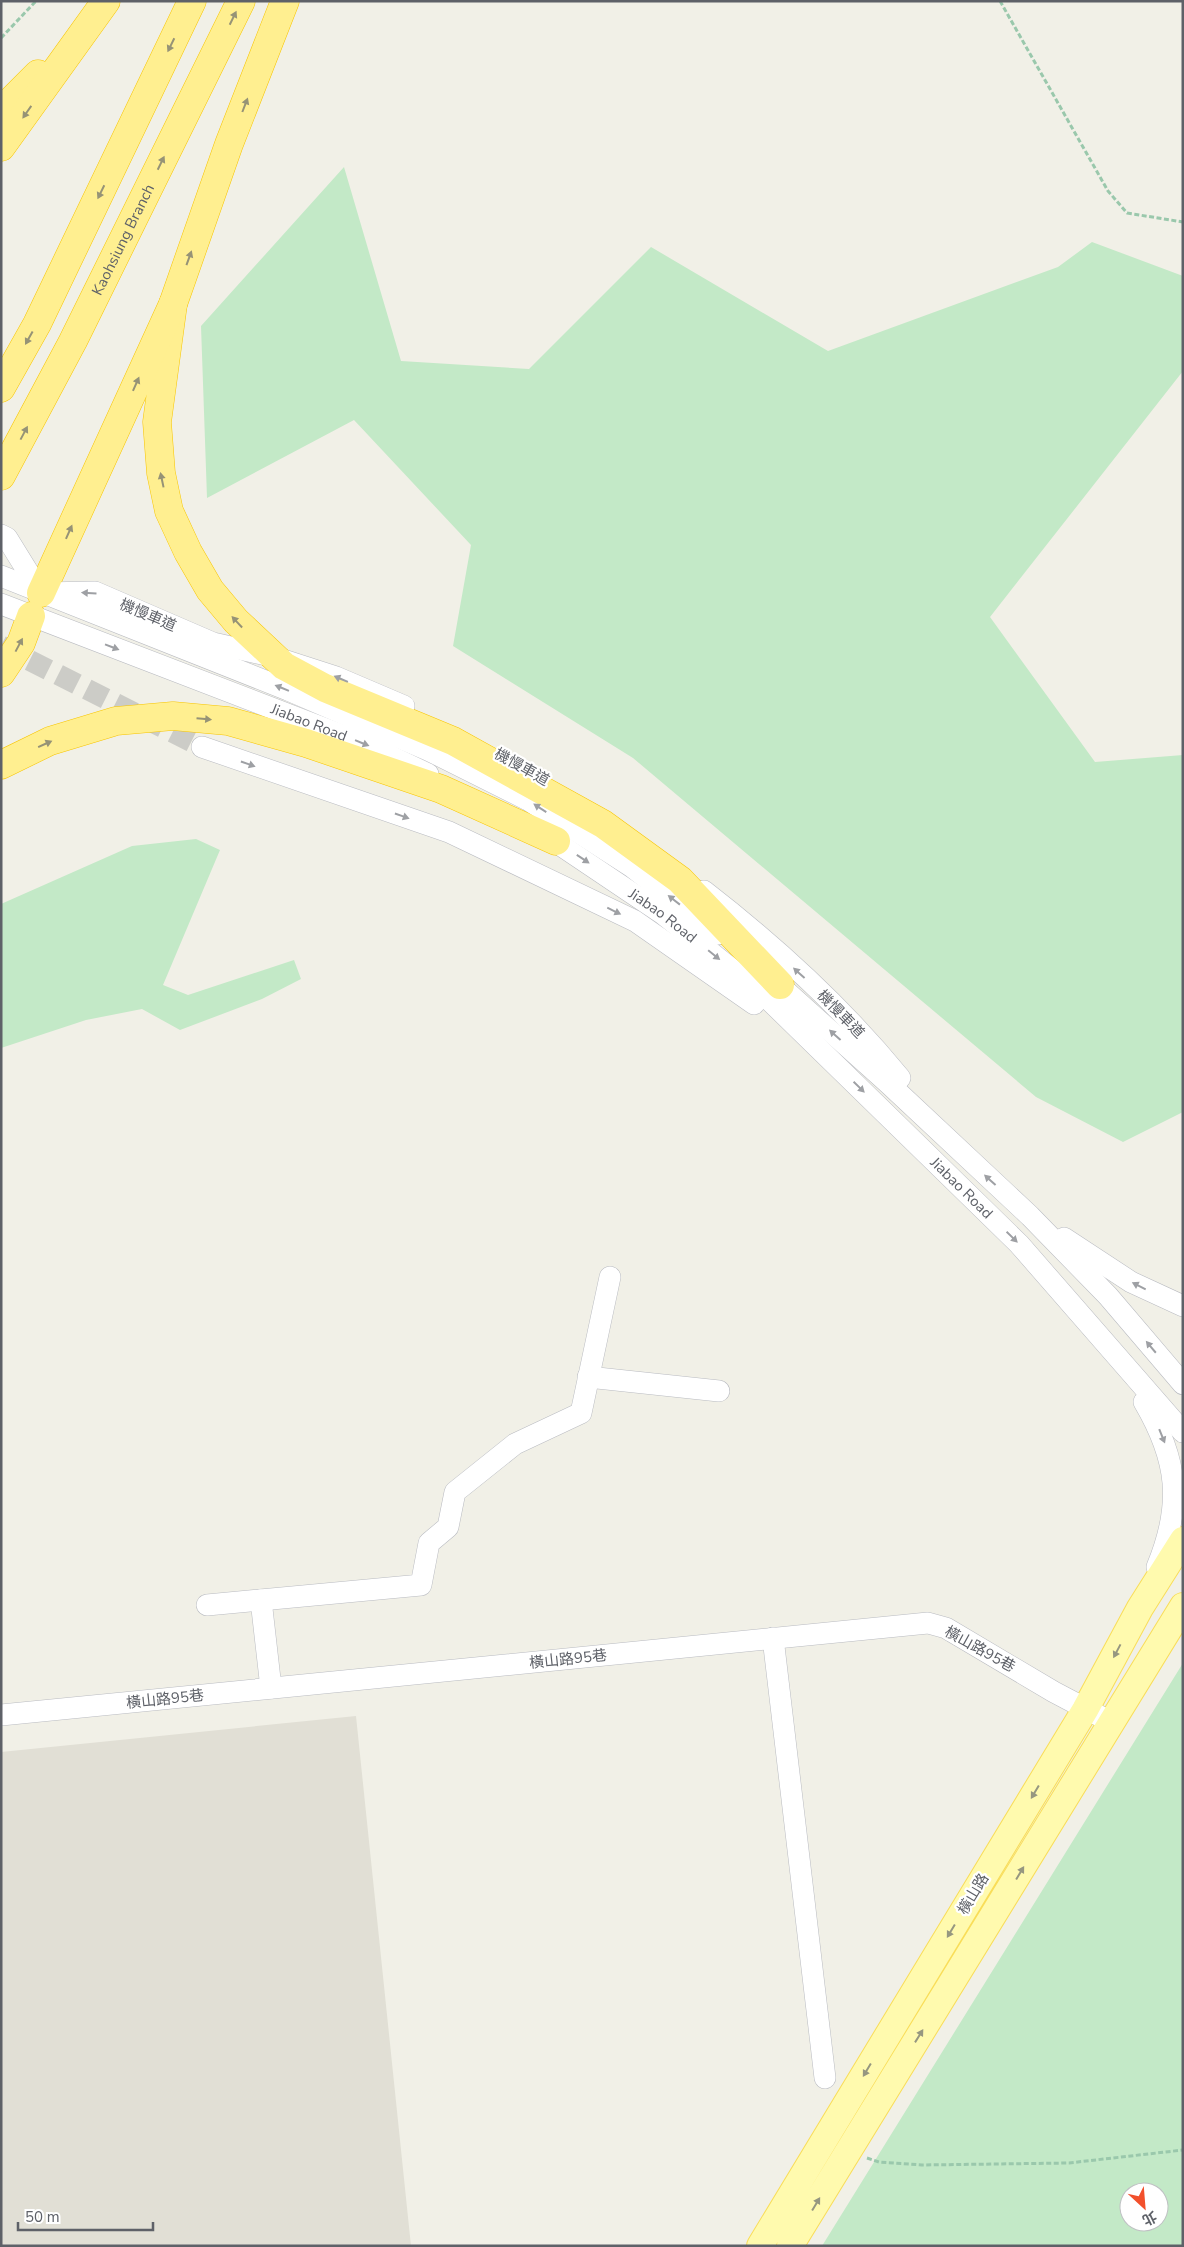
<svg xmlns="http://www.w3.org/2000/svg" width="1184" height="2247" font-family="'Nunito Sans','Noto Sans TC',sans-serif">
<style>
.education{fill:#e1dfd5}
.green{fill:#c3e9c7;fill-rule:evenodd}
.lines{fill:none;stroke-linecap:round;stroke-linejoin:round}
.minor-tunnel{stroke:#ccccc7;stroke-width:21;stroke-dasharray:21 11;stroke-linecap:butt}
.minor-casing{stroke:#b9bbc1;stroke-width:22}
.major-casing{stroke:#f9dd58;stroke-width:28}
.highway-casing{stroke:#f8c500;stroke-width:29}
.path{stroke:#9ac8ac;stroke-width:3;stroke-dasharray:5 2.5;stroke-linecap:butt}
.minor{stroke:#fff;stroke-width:21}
.major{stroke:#fffaae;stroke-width:26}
.highway{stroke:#ffef90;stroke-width:28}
.oneway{fill:#969376}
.oneway2{fill:#9ea0a4}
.oneway3{fill:#969780}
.labels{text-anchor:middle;stroke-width:4.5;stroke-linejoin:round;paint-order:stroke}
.street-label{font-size:15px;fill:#5e6168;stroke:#fff}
</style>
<rect width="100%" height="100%" fill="#f1f0e7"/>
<path class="education" d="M356 1716 411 2246H1V1752Z"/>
<path class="green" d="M344 167 401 361 529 369 651 247 828 351 1058 267 1092 242 1183 276V371L990 617 1095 762 1183 755V1112L1123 1142 1036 1097 633 758 453 646 471 545 354 420 207 498 201 326Z
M196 839 220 850 163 985 188 995 294 960 301 979 262 999 180 1030 142 1009 86 1020 1 1048V904L132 846Z
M1183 1663V2246H822ZM1129 2192H1159V2222H1129Z"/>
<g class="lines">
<path class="minor-tunnel" d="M1 646 202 747"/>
<defs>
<g id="minor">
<path d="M1 535 7 538 41 593 95 592 213 643 271 656 336 677 404 706"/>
<path d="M1 576 288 690 428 750 528 800 632 867 718 934"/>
<path id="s1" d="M1 604 365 744 428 774"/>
<path d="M202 747 449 832 635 921 754 1004"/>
<path id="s2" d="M544 834 663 914 765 996 1019 1244 1183 1432"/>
<path d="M704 891C775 946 843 1008 900 1078"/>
<path d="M769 976 888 1083 1030 1216 1108 1296 1183 1384"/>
<path d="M1064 1238 1131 1282 1183 1306"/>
<path d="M588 1377 719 1391"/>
<path d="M1144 1402C1178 1460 1183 1504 1157 1567"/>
<path d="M261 1600 271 1688"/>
<path d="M207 1605 421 1585 429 1543 448 1527 455 1492 515 1444 581 1413 610 1277"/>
<path d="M773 1638 825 2078"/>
<path d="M1 1715 928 1623 946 1628 1054 1692 1111 1722"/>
</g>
<path id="major" d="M760 2246 1085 1710 1140 1608 1183 1540
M790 2246 1183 1606"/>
<g id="highway">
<path d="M1 111 38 74"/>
<path d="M1 147 106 1"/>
<path d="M173 304 157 422 161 473 169 511 188 552 210 590 236 621 284 666 325 688 453 741 603 824 680 880 780 985"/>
<path d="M1 388 37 324 192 1"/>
<path id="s3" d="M1 476 73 341 241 1"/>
<path d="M41 593 173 304 229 144 285 1"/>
<path d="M1 673 21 643 31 616"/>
<path d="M1 765 50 741 116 721 173 716 228 721 306 743 441 789 556 841"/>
</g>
</defs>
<use href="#minor" class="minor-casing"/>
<use href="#major" class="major-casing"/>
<use href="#highway" class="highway-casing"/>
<path class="path" d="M1000 1 1108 191 1127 213 1183 222
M1 38 36 1
M867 2158 879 2162 922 2165 1069 2163 1183 2150"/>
<use href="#minor" class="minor"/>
<use href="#major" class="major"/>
<use href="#highway" class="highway"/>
</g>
<defs><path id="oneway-solid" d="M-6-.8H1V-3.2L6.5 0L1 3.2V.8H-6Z" transform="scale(1.25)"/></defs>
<g class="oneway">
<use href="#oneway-solid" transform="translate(233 18) rotate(-64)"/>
<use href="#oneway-solid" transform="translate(171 45) rotate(116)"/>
<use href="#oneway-solid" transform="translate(245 105) rotate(-69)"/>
<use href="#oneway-solid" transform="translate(27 112) rotate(125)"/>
<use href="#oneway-solid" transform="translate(161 163) rotate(-64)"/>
<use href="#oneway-solid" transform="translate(101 192) rotate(116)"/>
<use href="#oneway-solid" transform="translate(189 258) rotate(-70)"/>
<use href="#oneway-solid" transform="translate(29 338) rotate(119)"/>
<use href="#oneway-solid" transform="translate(136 384) rotate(-66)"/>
<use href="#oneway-solid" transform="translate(24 433) rotate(-62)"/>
<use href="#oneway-solid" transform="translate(162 480) rotate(-102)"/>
<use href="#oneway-solid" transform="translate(69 532) rotate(-66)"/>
<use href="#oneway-solid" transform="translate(237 622) rotate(-133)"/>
<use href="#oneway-solid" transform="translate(19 645) rotate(-62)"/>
<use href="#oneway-solid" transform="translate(204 719) rotate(5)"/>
<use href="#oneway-solid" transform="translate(45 744) rotate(-24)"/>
</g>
<g class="oneway2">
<use href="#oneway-solid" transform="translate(89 593) rotate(-177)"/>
<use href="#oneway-solid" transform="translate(112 647) rotate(21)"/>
<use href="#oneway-solid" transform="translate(341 679) rotate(-157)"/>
<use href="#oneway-solid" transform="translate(282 688) rotate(-158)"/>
<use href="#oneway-solid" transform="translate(362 743) rotate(22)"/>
<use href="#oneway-solid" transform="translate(248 764) rotate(19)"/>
<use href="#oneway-solid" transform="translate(540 808) rotate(-147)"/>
<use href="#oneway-solid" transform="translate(402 816) rotate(19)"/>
<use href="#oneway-solid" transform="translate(583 859) rotate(34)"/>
<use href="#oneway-solid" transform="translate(674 900) rotate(-142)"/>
<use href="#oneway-solid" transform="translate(614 911) rotate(26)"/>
<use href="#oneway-solid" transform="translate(714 955) rotate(39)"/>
<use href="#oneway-solid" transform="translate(799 973) rotate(-138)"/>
<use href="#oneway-solid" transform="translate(835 1035) rotate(-138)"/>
<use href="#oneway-solid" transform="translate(859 1087) rotate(44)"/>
<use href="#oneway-solid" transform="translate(990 1180) rotate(-138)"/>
<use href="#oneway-solid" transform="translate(1012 1237) rotate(44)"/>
<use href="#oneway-solid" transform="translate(1139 1286) rotate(-153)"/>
<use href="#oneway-solid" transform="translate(1151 1347) rotate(-130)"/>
<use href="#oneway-solid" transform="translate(1162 1436) rotate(68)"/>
</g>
<g class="oneway3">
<use href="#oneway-solid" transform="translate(1117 1651) rotate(118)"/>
<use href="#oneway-solid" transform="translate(1035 1792) rotate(121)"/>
<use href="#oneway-solid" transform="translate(1020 1873) rotate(-59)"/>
<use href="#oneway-solid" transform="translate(951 1931) rotate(121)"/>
<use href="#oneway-solid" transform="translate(919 2036) rotate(-58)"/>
<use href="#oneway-solid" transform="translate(867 2070) rotate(121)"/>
<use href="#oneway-solid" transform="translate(816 2204) rotate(-59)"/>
</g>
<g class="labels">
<g class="street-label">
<text dy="5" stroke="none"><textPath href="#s3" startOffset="266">Kaohsiung Branch</textPath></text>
<text transform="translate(148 615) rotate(23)" y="5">機慢車道</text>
<text dy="5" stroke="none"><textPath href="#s1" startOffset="330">Jiabao Road</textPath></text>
<text transform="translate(522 767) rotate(29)" y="5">機慢車道</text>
<text dy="5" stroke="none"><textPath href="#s2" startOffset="144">Jiabao Road</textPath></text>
<text transform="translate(841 1014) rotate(46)" y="5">機慢車道</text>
<text dy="5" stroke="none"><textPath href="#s2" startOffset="549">Jiabao Road</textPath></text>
<text transform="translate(980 1649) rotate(29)" y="5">橫山路95巷</text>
<text transform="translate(568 1659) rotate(-6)" y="5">橫山路95巷</text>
<text transform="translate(165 1699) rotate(-6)" y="5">橫山路95巷</text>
<text transform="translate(973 1894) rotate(-59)" y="5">橫山路</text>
</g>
</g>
<rect width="1184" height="2247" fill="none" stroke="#5e6168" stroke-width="5"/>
<g transform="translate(1144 2207) rotate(154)"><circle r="24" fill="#ffffff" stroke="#bfc0c3"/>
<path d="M0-4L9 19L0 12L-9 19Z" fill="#f2502c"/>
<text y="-8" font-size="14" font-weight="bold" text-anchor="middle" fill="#5e6168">北</text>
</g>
<path d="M18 2222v8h135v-8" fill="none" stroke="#5e6168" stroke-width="2.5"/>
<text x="25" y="2222" font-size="15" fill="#5e6168" stroke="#ffffff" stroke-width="4" paint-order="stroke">50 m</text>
</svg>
